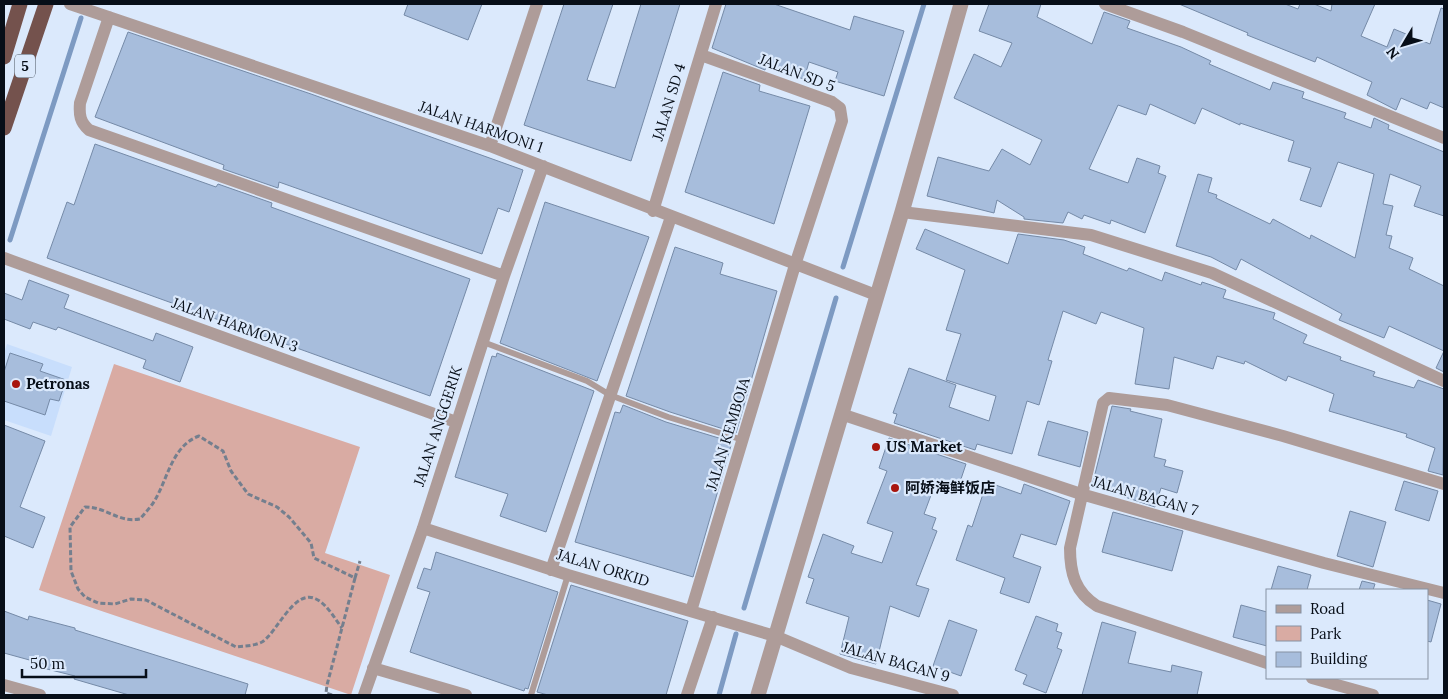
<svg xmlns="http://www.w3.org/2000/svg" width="1448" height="699" font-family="Lora,'Noto Sans SC',serif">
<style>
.built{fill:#c8defc}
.green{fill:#d9aba3}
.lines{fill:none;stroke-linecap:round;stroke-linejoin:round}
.stream{stroke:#7d9ac2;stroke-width:5}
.building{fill:#a7bddc;stroke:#758aa7}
.path{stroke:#747f8e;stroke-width:3;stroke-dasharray:5 2.5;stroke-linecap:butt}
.service{stroke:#ae9c99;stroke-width:6}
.minor{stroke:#ae9c99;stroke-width:12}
.tertiary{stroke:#ae9c99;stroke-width:15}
.trunk{stroke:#74524d;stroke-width:15}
.poi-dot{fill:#a8150e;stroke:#dbe9fc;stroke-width:2}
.labels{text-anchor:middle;stroke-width:4.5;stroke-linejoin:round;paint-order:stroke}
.shield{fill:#dbe9fc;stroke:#47505c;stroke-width:1}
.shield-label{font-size:14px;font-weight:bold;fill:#070e18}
.street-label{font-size:15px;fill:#070e18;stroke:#dbe9fc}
.poi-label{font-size:15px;font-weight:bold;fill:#070e18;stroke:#dbe9fc;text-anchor:start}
</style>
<rect width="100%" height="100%" fill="#dbe9fc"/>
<path class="built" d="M7 344 72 367 51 436 4 420V353Z"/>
<path class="green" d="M114 364 360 447 325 553 390 575 351 695 39 590Z"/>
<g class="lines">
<path class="stream" d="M10 240 81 18
M843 267 924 4
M744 608 836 298
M719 695 736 634"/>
</g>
<path class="building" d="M408 4H482L468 40 404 15Z
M564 4H613L587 80 615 88 641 4H680L631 161 524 125Z
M726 4H774L850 30 854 16 904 31 884 96 835 81 838 72 809 62 804 79 766 67 765 70 712 48Z
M989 4H1041L1037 17 1092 44 1104 12 1130 21 1127 28 1181 47 1211 61 1209 64 1270 90 1273 82 1304 92 1302 98 1346 113 1344 118 1371 128 1374 118 1389 125 1388 129 1444 152V216L1414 206 1421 186 1390 174 1383 204 1393 206 1386 235 1392 236 1389 248 1413 258 1409 269 1444 286V372L1436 368 1444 351 1389 326 1384 338 1339 320 1342 314 1241 259 1236 270 1211 257 1176 246 1198 174 1212 178 1208 192 1217 195 1216 198 1270 224 1273 219 1310 239 1311 235 1355 258 1374 174 1338 162 1321 207 1300 200 1311 168 1288 161 1294 141 1240 123V125L1202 108 1195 124 1150 104 1146 115 1118 105 1089 169 1128 183 1137 158 1160 166 1158 173 1166 176 1145 233 1111 220 1110 224 1084 215 1082 219 1068 212 1063 223 1024 219V217L997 200 994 213 927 196 938 157 989 171 1002 149 1030 165 1042 140 954 98 974 54 1001 67 1012 43 979 31Z
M1179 4H1285L1298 9 1300 4H1314L1331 11 1332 4H1375L1361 36 1387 47 1394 29 1430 44 1441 8 1444 9V108L1430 102 1427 109 1401 98 1396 110 1367 95 1372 82 1317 57 1315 62 1247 35 1248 33Z
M128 32 311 94 523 170 509 212 498 208 482 254 279 182 278 188 223 169 224 165 95 117Z
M723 72 760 85 759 91 810 106 774 224 685 192Z
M95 144 216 187 218 184 272 203 271 207 470 279 430 396 47 258 67 202 74 205Z
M545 202 649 237 597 381 500 343Z
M925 229 1008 264 1018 234 1064 240 1085 247 1083 254 1127 271 1129 268 1162 281 1165 272 1201 285 1202 282 1226 290 1223 298 1275 313 1273 319 1307 335 1303 343 1341 357 1340 360 1375 372 1373 376 1414 388 1418 380 1444 389 1443 475 1428 471 1435 448 1406 437 1407 434 1329 411 1334 394 1288 376 1286 381 1245 361 1244 364 1217 356 1213 369 1174 357 1169 389 1135 384 1144 328 1101 312 1096 324 1063 311 1048 360 1052 361 1039 405 1027 401 1012 454 977 444 975 450 894 423 897 414 893 413 909 368 956 385 949 407 989 421 996 396 946 380 961 334 946 330 965 270 916 249Z
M675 247 723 263 720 274 777 291 736 433 670 412 626 396Z
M29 280 69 295 64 308 153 341 156 333 193 347 180 382 143 368 146 360 58 327 56 330 33 322 30 329 4 319V293L22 300Z
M10 353 43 364 40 371 66 380 59 401 50 399 45 415 4 401V372Z
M497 353 594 391 546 532 500 516 508 494 455 477 492 356 496 357Z
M623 405 666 422 732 442 693 577 575 542 615 412 620 413Z
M1112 406 1131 409 1130 411 1162 419 1154 457 1166 460 1164 466 1183 471 1177 493 1161 488 1155 507 1092 486Z
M1048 421 1088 432 1080 467 1038 455Z
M4 425 45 441 20 507 45 517 33 548 4 536Z
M889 438 966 464 956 494 934 487 924 514 936 518 932 529 937 531 916 585 929 589 919 617 890 606 876 664 840 654 849 617 806 603 814 579 808 577 823 534 854 546 851 553 882 563 893 532 867 523 887 471 879 468Z
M1404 481 1438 491 1429 521 1395 510Z
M987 482 1021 494 1024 484 1070 501 1056 545 1021 534 1013 557 1041 567 1029 603 1000 593 1005 578 956 560 968 525 972 527Z
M1350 511 1386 522 1373 567 1337 556Z
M1113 512 1183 531 1172 571 1102 552Z
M436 552 558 592 528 689 525 688 524 691 410 652 430 592 417 588 424 568 431 570Z
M1278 566 1311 575 1307 590H1271Z
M1362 581 1375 584 1373 590H1359Z
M571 585 688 621 666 695H548L537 692Z
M1427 600 1441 604 1431 642 1427 641Z
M1241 605 1267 612V646L1233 637Z
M4 611 28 620 29 616 75 628V630L248 684 245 695H129L74 679 75 676 43 668 44 664 4 653Z
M1036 616 1058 624 1056 631 1062 633 1057 648 1062 650 1046 693 1023 684 1027 675 1015 670Z
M949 620 977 630 961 676 933 666Z
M1102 622 1136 632 1128 663 1171 672 1172 665 1202 672 1197 695H1082Z"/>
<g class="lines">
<path class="path" d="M355 578 360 561
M332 695 326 693 327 685 355 578 314 558 311 543 289 517 277 507 248 494 231 471 223 451 199 436C172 446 168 478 155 500 151 507 145 513 140 519 118 523 107 507 85 507L70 527 71 571 78 589 85 597 98 603 115 604 131 599 146 600 236 647C245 646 254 646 262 642 277 633 294 588 316 599 327 604 335 619 342 628"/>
<path class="service" d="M483 342 587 381 610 395 668 417 743 440
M531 695 568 575"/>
<path class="minor" d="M70 4 490 146 876 295
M1105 4 1183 32 1444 138
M109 17 80 103C79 115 80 122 89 130L504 276
M490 146 537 4
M653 211 716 4
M902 212 1091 235 1212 273 1444 381
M4 258 456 422
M841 414 1081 494 1324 563 1444 593
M423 528 568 575 775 636 851 668 953 695
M551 570 671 217
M691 611 795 265 842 121 840 108 832 102 701 55
M1267 663 1097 606C1075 592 1070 573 1070 548L1103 403 1109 398 1167 405 1283 436 1444 484
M373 668 466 695
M1312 678 1373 695
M4 685 40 695
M364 695 423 528 504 276 543 166
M687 695 713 617"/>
<path class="tertiary" d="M758 695 902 212 961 4"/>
<path class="trunk" d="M4 57 20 4
M4 128 46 4"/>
</g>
<g class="poi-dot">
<circle cx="16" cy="384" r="5"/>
<circle cx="876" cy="447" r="5"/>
<circle cx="895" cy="488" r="5"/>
</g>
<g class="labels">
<rect class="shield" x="15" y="54.5" width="20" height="23" rx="4"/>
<g class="shield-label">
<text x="25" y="71">5</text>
</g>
<g class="street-label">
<text transform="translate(797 73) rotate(21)" y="5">JALAN SD 5</text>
<text transform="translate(669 102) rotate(-73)" y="5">JALAN SD 4</text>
<text transform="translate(481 127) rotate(19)" y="5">JALAN HARMONI 1</text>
<text transform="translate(235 325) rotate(20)" y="5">JALAN HARMONI 3</text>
<text transform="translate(438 426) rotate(-72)" y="5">JALAN ANGGERIK</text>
<text transform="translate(728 434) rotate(-73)" y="5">JALAN KEMBOJA</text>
<text transform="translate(1145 496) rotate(16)" y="5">JALAN BAGAN 7</text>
<text transform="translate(603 568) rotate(17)" y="5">JALAN ORKID</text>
<text transform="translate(896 662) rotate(16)" y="5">JALAN BAGAN 9</text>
</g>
<g class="poi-label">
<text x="26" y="389">Petronas</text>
<text x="886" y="452">US Market</text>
<text x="905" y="493">阿娇海鲜饭店</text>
</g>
</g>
<rect width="1448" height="699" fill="none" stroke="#070e18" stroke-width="10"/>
<rect x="1266" y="589" width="162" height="90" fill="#dbe9fc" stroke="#8691a1"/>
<rect x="1276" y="605" width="25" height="8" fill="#ae9c99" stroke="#8691a1"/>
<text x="1310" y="614" font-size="15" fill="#070e18">Road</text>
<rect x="1276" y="626" width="25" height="15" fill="#d9aba3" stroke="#8691a1"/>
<text x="1310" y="639" font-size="15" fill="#070e18">Park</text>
<rect x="1276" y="652" width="25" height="15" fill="#a7bddc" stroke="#8691a1"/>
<text x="1310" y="664" font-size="15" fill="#070e18">Building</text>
<g transform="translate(1403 45) rotate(232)" stroke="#dbe9fc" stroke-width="4" paint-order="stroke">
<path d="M0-4L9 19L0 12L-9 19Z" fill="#070e18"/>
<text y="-8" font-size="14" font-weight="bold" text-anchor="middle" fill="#070e18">N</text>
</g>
<path d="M22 669v8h124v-8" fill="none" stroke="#070e18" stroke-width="2.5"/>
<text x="30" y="669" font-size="15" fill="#070e18" stroke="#dbe9fc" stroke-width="4" paint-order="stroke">50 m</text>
</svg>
